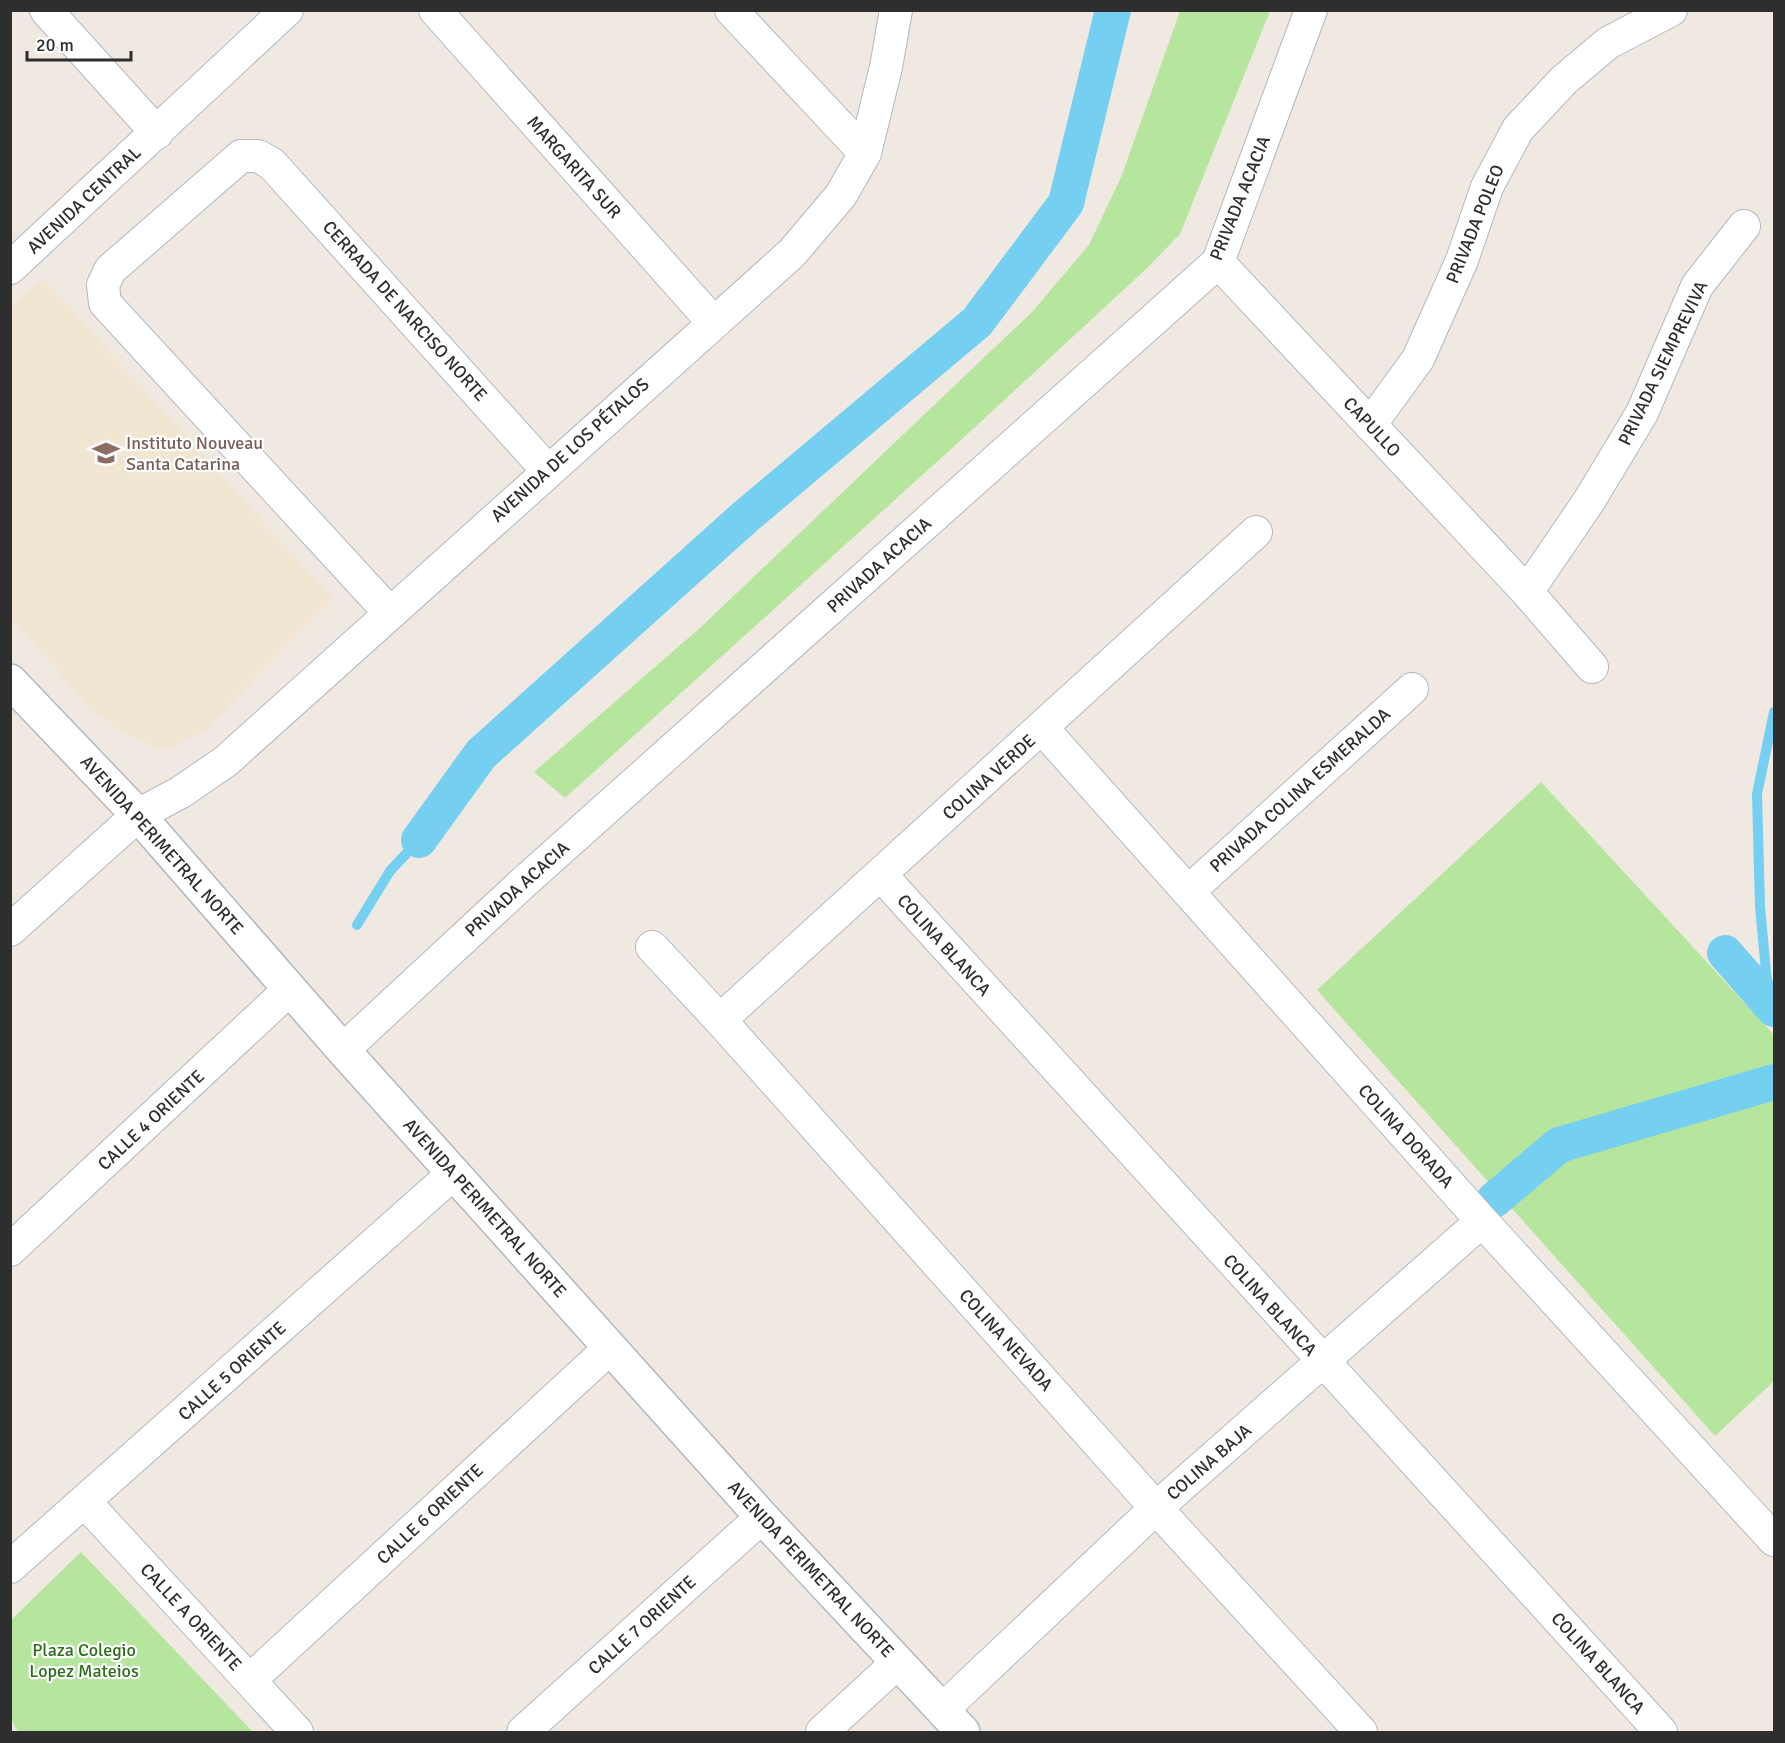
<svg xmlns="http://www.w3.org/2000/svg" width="1785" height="1743" font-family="Signika,sans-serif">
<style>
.education{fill:#f0e6d1}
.green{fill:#b6e59e}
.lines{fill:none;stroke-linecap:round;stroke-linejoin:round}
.stream{stroke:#75cff0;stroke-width:10}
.canal{stroke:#75cff0;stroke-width:36}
.minor-casing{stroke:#b4b7c1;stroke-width:34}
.tertiary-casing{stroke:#b4b7c1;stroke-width:36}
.minor{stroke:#fff;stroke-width:32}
.tertiary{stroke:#fff;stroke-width:33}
.labels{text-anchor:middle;stroke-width:4.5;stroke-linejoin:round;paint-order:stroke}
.street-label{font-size:18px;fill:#2e2e2e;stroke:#fff}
.education-label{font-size:18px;fill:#785e54;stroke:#fff;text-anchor:start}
.park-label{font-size:18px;fill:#2c6e1b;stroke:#fff}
</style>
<rect width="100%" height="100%" fill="#efe9e1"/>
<path class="education" d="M43 278 333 599 204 731 166 751 131 737 91 710 11 617V308Z"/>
<path class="green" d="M1180 11H1270L1180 234 1146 269 961 440 565 798 534 772 700 628 1032 312 1089 245 1122 175Z
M1541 782 1774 1035V1381L1715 1436 1317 990Z
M81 1552 253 1732H18L11 1719V1620Z"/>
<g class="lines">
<path class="stream" d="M357 925 390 871 419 840
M1768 993 1760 907 1757 794 1774 712"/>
<path class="canal" d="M419 840 481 754 745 517 977 322 1066 203 1113 10
M1725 953 1774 1009
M1494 1200 1559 1145 1774 1082"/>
<defs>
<path id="minor" d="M46 10 157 133
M435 10 713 322
M731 10 865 153
M1218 262 1527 592 1592 667
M10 268 287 10
M1370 425 1418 359 1462 260 1487 187 1518 129 1564 80 1608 43 1671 10
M1527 592 1589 501 1642 413 1697 286 1744 226
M389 612 105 303 103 285 110 270 241 156H258L272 164 548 471
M1042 728 1482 1221 1774 1540
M881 875 1661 1732
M1189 891 1412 689
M10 930 138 815 181 792 226 761 792 253 841 195 865 153 886 67 896 10
M652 947 720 1020 1156 1508 1361 1732
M720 1020 1256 532
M343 1050 524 882 1218 262 1311 10
M10 1250 290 989
M85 1502 297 1732
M10 1567 454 1173
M250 1680 610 1348
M942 1710 1156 1508 1482 1221
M523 1732 762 1517
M822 1732 898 1662"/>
<path id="tertiary" d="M10 681 138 815 343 1050 762 1517 963 1732"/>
</defs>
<use href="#minor" class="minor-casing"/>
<use href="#tertiary" class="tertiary-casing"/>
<use href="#minor" class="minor"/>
<use href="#tertiary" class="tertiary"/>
</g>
<defs>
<symbol id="school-bare" viewBox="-9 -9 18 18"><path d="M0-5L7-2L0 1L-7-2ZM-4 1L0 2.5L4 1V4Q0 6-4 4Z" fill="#8d6e63" stroke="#fff" stroke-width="2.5" paint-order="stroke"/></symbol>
</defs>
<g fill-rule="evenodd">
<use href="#school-bare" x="87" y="434" width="38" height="38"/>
</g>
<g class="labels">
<g class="street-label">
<text transform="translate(574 167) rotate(48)" y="6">MARGARITA SUR</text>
<text transform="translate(1240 198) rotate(-68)" y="6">PRIVADA ACACIA</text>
<text transform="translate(84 200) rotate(-43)" y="6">AVENIDA CENTRAL</text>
<text transform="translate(1475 224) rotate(-68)" y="6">PRIVADA POLEO</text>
<text transform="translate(405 311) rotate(48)" y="6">CERRADA DE NARCISO NORTE</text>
<text transform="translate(1663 363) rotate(-64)" y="6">PRIVADA SIEMPREVIVA</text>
<text transform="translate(1372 427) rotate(47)" y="6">CAPULLO</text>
<text transform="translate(570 450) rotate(-42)" y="6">AVENIDA DE LOS PÉTALOS</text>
<text transform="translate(879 565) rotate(-42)" y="6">PRIVADA ACACIA</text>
<text transform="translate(989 777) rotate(-42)" y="6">COLINA VERDE</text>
<text transform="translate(1300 790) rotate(-42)" y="6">PRIVADA COLINA ESMERALDA</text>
<text transform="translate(162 845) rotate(48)" y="6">AVENIDA PERIMETRAL NORTE</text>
<text transform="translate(517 889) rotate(-42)" y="6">PRIVADA ACACIA</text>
<text transform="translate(944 945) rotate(48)" y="6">COLINA BLANCA</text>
<text transform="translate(151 1120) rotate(-43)" y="6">CALLE 4 ORIENTE</text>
<text transform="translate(1406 1136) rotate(48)" y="6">COLINA DORADA</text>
<text transform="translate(485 1208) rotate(48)" y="6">AVENIDA PERIMETRAL NORTE</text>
<text transform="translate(1270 1305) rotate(48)" y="6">COLINA BLANCA</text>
<text transform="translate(1006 1340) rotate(48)" y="6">COLINA NEVADA</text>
<text transform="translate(232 1371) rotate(-42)" y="6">CALLE 5 ORIENTE</text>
<text transform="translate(1209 1462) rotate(-41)" y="6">COLINA BAJA</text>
<text transform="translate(430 1514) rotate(-43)" y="6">CALLE 6 ORIENTE</text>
<text transform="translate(811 1569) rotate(47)" y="6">AVENIDA PERIMETRAL NORTE</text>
<text transform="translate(191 1617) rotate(47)" y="6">CALLE A ORIENTE</text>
<text transform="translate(642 1625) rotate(-42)" y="6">CALLE 7 ORIENTE</text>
<text transform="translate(1598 1663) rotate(48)" y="6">COLINA BLANCA</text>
</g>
<g class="education-label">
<text x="126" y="449">Instituto Nouveau<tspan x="126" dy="21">Santa Catarina</tspan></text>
</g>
<g class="park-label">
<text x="84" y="1656">Plaza Colegio<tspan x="84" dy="21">Lopez Mateios</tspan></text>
</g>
</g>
<rect width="1785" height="1743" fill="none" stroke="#2e2e2e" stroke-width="24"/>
<path d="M27 51v9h104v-9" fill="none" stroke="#2e2e2e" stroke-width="3"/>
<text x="36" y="51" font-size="18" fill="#2e2e2e" stroke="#ffffff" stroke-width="4.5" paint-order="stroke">20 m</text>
</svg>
